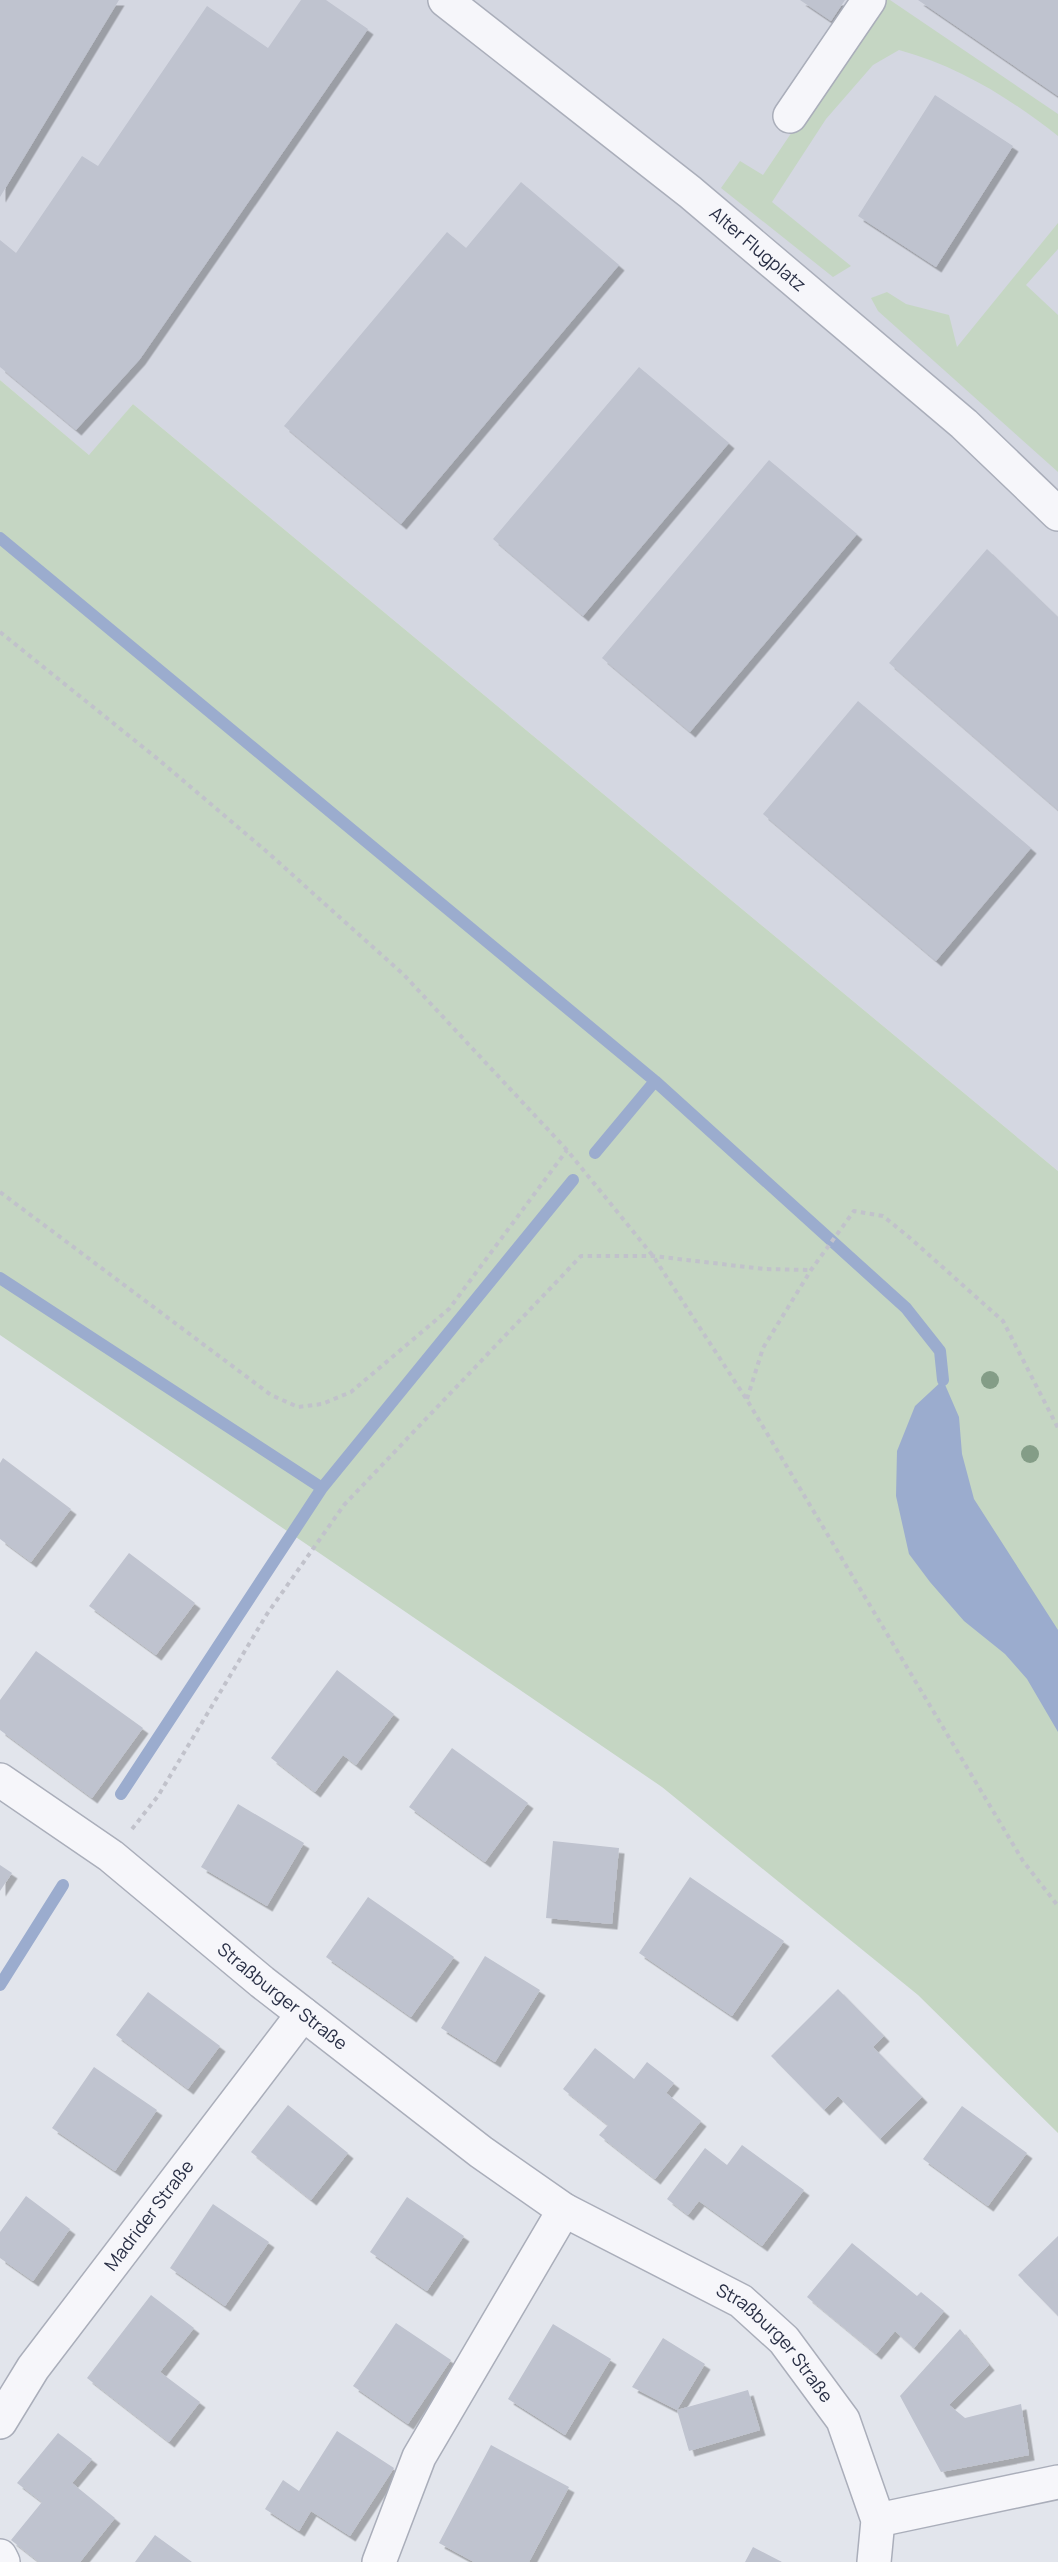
<svg xmlns="http://www.w3.org/2000/svg" width="1058" height="2562" font-family="Manrope,sans-serif">
<style>
.built{fill:#d4d7e1}
.green{fill:#c5d6c3}
.water{fill:#9bacce}
.lines{fill:none;stroke-linecap:round;stroke-linejoin:round}
.stream{stroke:#9bacce;stroke-width:12}
.building{fill:#bfc3cf;filter:url(#shadow)}
.minor-casing{stroke:#aaaeba;stroke-width:36}
.path{stroke:#c1c2cb;stroke-width:4;stroke-dasharray:4.5 4.5;stroke-linecap:butt}
.minor{stroke:#f6f6fa;stroke-width:33}
.tree{fill:#849d87}
.labels{text-anchor:middle;stroke-width:6;stroke-linejoin:round;paint-order:stroke}
.street-label{font-size:18px;fill:#292f45;stroke:#f3f4f9}
</style>
<defs>
<filter id="shadow"><feDropShadow dx="5.5" dy="5.5" stdDeviation="0" flood-color="#0004"/></filter>
</defs>
<rect width="100%" height="100%" fill="#e2e5ec"/>
<path class="built" d="M0 0H1058V1171L133 404 90 456 0 380Z"/>
<path class="green" d="M881 0H890L1058 114V136C1008 97 960 67 899 50L873 65 826 119 772 202 851 266 833 277 721 188 740 161 763 175Z
M1058 223V249L1026 285 1058 315V472L878 311 871 298 887 292 906 304 949 315 957 347Z
M0 380 89 455 133 404 1058 1171V2133L918 1995 662 1787 0 1335Z"/>
<path class="water" d="M943 1380 959 1417 962 1454 974 1499 1058 1630V1732L1027 1679 1005 1654 964 1621 930 1582 909 1554 896 1496 897 1451 915 1406Z"/>
<g class="lines">
<path class="stream" d="M0 538 655 1081 906 1308 940 1351 943 1380
M595 1153 655 1081
M0 1278 322 1488
M121 1794 322 1488 573 1180
M0 1985 63 1885"/>
</g>
<path class="building" d="M0 0H119L0 197Z
M301 0H326L368 29 140 359 76 430 0 367V240L16 253 82 156 98 166 207 6 268 48Z
M800 0H845L831 21Z
M918 0H1058V96Z
M935 95 1013 146 936 267 858 216Z
M521 182 619 265 401 524 284 426 447 232 466 248Z
M639 367 729 443 583 616 493 539Z
M769 460 857 534 690 732 602 658Z
M987 549 1058 617V810L889 663Z
M858 701 1031 848 936 961 763 814Z
M3 1458 71 1509 31 1562 0 1539V1463Z
M129 1553 195 1603 156 1655 89 1606Z
M36 1651 143 1728 92 1798 0 1730V1700Z
M337 1670 394 1714 356 1765 343 1755 315 1792 271 1758Z
M452 1748 528 1803 485 1862 409 1807Z
M238 1804 304 1843 267 1906 201 1867Z
M553 1841 619 1848 612 1924 546 1918Z
M0 1865 12 1873 0 1891Z
M690 1877 784 1941 732 2016 639 1953Z
M368 1897 454 1957 411 2017 326 1957Z
M485 1956 540 1990 495 2062 441 2028Z
M838 1989 884 2036 873 2047 922 2097 880 2139 838 2096 824 2110 771 2056Z
M148 1992 220 2046 188 2089 116 2035Z
M595 2048 634 2079 647 2062 674 2083 666 2093 701 2121 655 2179 599 2135 608 2125 563 2089Z
M94 2067 157 2110 115 2171 52 2128Z
M288 2105 348 2153 311 2200 251 2152Z
M962 2106 1027 2153 988 2206 923 2159Z
M742 2145 804 2190 762 2246 699 2201 688 2215 667 2199 705 2148 727 2165Z
M26 2196 70 2229 33 2281 0 2258V2232Z
M407 2197 464 2236 427 2291 370 2252Z
M213 2204 269 2242 225 2306 170 2268Z
M1058 2236V2316L1018 2275Z
M852 2243 917 2296 921 2292 944 2311 914 2348 895 2331 876 2354 807 2297Z
M151 2295 194 2328 160 2372 200 2402 169 2442 87 2378Z
M396 2323 451 2360 408 2424 353 2386Z
M553 2324 611 2359 565 2435 508 2399Z
M960 2329 989 2365 949 2405 965 2418 1021 2404 1029 2455 941 2472 900 2396Z
M663 2338 705 2364 677 2410 632 2387Z
M748 2390 760 2430 689 2451 677 2410Z
M337 2431 394 2468 350 2536 311 2511 299 2531 265 2509 283 2480 299 2491Z
M58 2433 92 2459 72 2483 115 2518 80 2562H39L11 2540 42 2502 17 2483Z
M491 2445 569 2487 529 2562H474L439 2543Z
M155 2535 192 2562H135Z
M753 2547 782 2562H745Z"/>
<g class="lines">
<defs>
<g id="minor">
<path id="s1" d="M445 0 690 192 964 424 1058 514"/>
<path d="M790 116 869 0"/>
<path id="s2" d="M0 1780 111 1856 262 1982 481 2152 564 2210 741 2301 784 2340 843 2420 878 2520 874 2562"/>
<path id="s3" d="M0 2422 33 2368 303 2014"/>
<path d="M878 2520 1058 2482"/>
<path d="M0 2556 3 2562"/>
<path d="M379 2562 419 2457 564 2210"/>
</g>
</defs>
<use href="#minor" class="minor-casing"/>
<path class="path" d="M0 632 159 760 266 851 404 975 567 1150 653 1256 747 1400 1023 1861 1058 1906
M0 1192 271 1395 298 1407 322 1404 351 1392 449 1309 567 1150
M747 1399 763 1348 811 1270 854 1211 883 1216 910 1238 1003 1321 1058 1428
M132 1829 158 1796 267 1614 344 1505 581 1256H653L764 1269 811 1270"/>
<use href="#minor" class="minor"/>
</g>
<g class="tree">
<circle cx="990" cy="1380" r="9"/>
<circle cx="1030" cy="1454" r="9"/>
</g>
<g class="labels">
<g class="street-label">
<text dy="6" stroke="none"><textPath href="#s1" startOffset="400">Alter Flugplatz</textPath></text>
<text dy="6" stroke="none"><textPath href="#s2" startOffset="356">Straßburger Straße</textPath></text>
<text dy="6" stroke="none"><textPath href="#s3" startOffset="255">Madrider Straße</textPath></text>
<text dy="6" stroke="none"><textPath href="#s2" startOffset="962">Straßburger Straße</textPath></text>
</g>
</g>
</svg>
